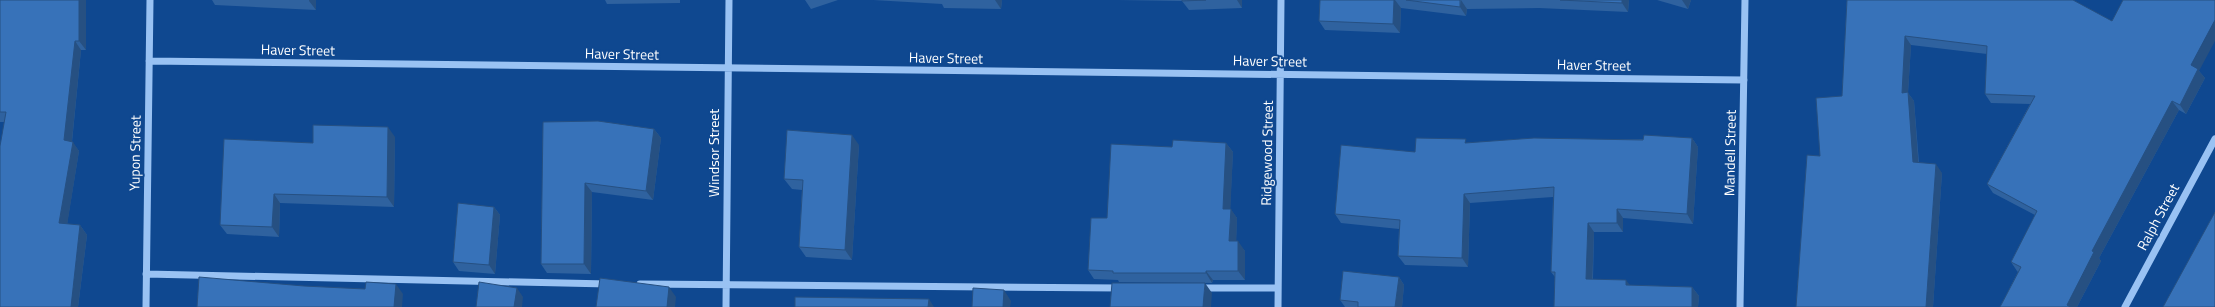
<svg xmlns="http://www.w3.org/2000/svg" width="2215" height="307" font-family="'Titillium Web',sans-serif">
<style>
.lines{fill:none;stroke-linecap:round;stroke-linejoin:round}
.minor{stroke:#99c2f3;stroke-width:7}
.wall{fill:#2f629f}
.shaded-wall{fill:#265082}
.building{fill:#3772b9;stroke:#265082}
.labels{text-anchor:middle;stroke-width:4;stroke-linejoin:round;paint-order:stroke}
.street-label{font-size:14px;fill:#fff;stroke:#0f4890}
</style>
<rect width="100%" height="100%" fill="#0f4890"/>
<g class="lines">
<path class="minor" d="M149 61 1744 80
M146 274 608 284
M640 284 1120 288
M1200 288H1278
M146 307 150 0
M726 307 729 0
M1278 307 1281 0
M1740 307 1745 0
M2125 307 2215 139"/>
</g>
<path class="wall" d="M0 0H86V50H81L72 142 79 151 67 224 80 225 87 235 78 307 4 122H0Z
M212 0H316V10L215 5Z
M605 0H680V3L607 4Z
M805 0H838L811 9Z
M873 0H1003H1002L1001 9 944 8 942 4Z
M1117 0H1242V8L1189 10 1182 1Z
M1320 0H1629L1628 12 1539 8 1467 9 1466 16 1401 8 1400 33 1325 30 1319 21Z
M1657 0H1691L1688 9Z
M1847 0 2199 71 2205 78 2186 114 2179 110 2099 258 2101 261 2077 307H2000L2018 272 2017 271 2011 262 2035 215 1993 193 1987 184 2030 104 1991 103 1985 94 1987 54 1911 45 1908 93 1914 101 1919 163 1942 173 1933 307H1796L1820 156 1842 96Z
M543 122 654 129 661 138 653 200 592 192 591 274 547 273 541 264Z
M395 137 394 207 280 203 279 237 227 234 220 225 313 143Z
M1692 138 1698 147 1693 224 1623 218V232H1594L1593 279 1630 285 1692 287 1699 296 1698 307H1554L1555 277 1551 272 1553 197 1470 203 1468 267 1405 265 1398 256 1399 229 1341 223 1335 214 1415 152 1468 143Z
M1226 143 1233 152 1230 209 1237 218 1236 241 1245 251V280H1213L1212 283 1119 282 1118 280 1094 279 1088 270 1107 218 1172 147Z
M859 145 852 260 806 257 799 247 802 190 792 189 784 179Z
M494 207 500 215 495 274 459 271 453 262Z
M1399 277 1404 285 1402 307H1345L1340 300Z"/>
<path class="shaded-wall" d="M79 0H86V50L79 41Z
M309 0H316V10L309 1Z
M995 0H1002L1001 9Z
M1237 0H1242V8Z
M1394 0H1395L1401 8 1400 33 1393 24Z
M1461 0 1467 9 1466 16 1460 7Z
M1622 0H1629L1628 12 1622 3Z
M1682 0H1691L1688 9Z
M2215 20V41L2199 71 2205 78 2186 114 2180 105 2191 65Z
M1905 36 1911 45 1908 93 1914 101 1919 171 1913 162 1902 93Z
M75 41 81 50 71 150 64 140Z
M2172 101 2179 110 2099 258 2101 261 2077 307H2069L2067 305 2092 251Z
M388 127 395 137 394 207 387 197Z
M654 129 661 138 653 200 646 191Z
M852 135 859 145 852 260 845 250Z
M1692 138 1698 147 1693 224 1687 214Z
M73 142 79 151 66 232 59 223Z
M1226 143 1233 152 1230 218 1223 209Z
M1936 164 1942 173 1933 307H1926Z
M585 183 592 192 591 274 584 264Z
M274 194 280 203 279 237 272 227Z
M1464 194 1470 203 1468 267 1462 258Z
M494 207 500 215 495 274 489 265Z
M1231 209 1237 218 1236 251 1229 241Z
M1617 209 1623 218V232L1617 223Z
M1588 223 1594 232 1592 289 1586 279Z
M80 225 87 235 78 307H71Z
M1238 241 1245 251V280L1238 271Z
M1206 271 1213 280 1212 283 1206 273Z
M1399 277 1404 285 1402 307H1395Z
M1626 280 1633 289 1626 285Z
M1205 283 1212 293 1211 307H1203Z
M396 284 403 294 402 307H394Z
M669 287 676 297 675 307H667Z
M1692 287 1699 296 1698 307H1692Z
M517 288 523 297 522 307H514Z
M1004 290 1011 301 1010 307H1003Z
M929 299 934 307H928Z"/>
<path class="building" d="M0 0H79V41H75L64 140 73 142 59 223 80 225 71 307H0V146L6 112H0Z
M1182 0H1206L1182 1Z
M1320 0H1394L1393 24 1319 21Z
M1406 0H1460V7Z
M1560 0H1622V3Z
M1847 0H2073L2112 21 2123 0H2215V20L2191 65 2198 69 2180 105 2172 101 2092 251 2094 252 2067 305 2070 307H2000L2021 267 2011 262 2037 211 1987 184 2035 96 1985 94 1987 46 1905 36 1902 93 1908 92 1913 162 1936 164 1926 307H1796L1807 155 1820 156 1816 98 1842 96Z
M598 121 654 129 646 191 585 183 584 264H541L543 122Z
M313 125 388 127 387 197 274 194 272 227 220 225 224 139 313 143Z
M787 130 852 135 845 250 799 247 803 180 784 179Z
M1644 135 1692 138 1687 214 1617 209V223H1588L1586 279 1626 280V285L1692 287V307H1554L1555 272H1551L1554 187 1464 194 1462 258 1398 256 1400 220 1335 214 1341 145 1415 152 1416 138 1466 139 1465 143 1534 138 1643 140Z
M1173 140 1226 143 1223 209H1231L1229 241H1238V271H1206V273H1113V271L1088 270 1091 218H1107L1111 144 1172 147Z
M458 203 494 207 489 265 453 262Z
M2215 212V307H2163Z
M1343 271 1399 277 1395 307H1358V302L1340 300Z
M199 277 304 286 365 289 366 282 396 284 394 307H197Z
M600 278 669 287 667 307H596Z
M479 282 517 288 514 307H476Z
M1112 283H1205L1203 307H1110Z
M973 288 1004 290 1003 307H972Z
M795 297 929 299 928 307H795Z"/>
<g class="labels">
<g class="street-label">
<text transform="translate(298 50) rotate(1)" y="5">Haver Street</text>
<text transform="translate(622 54) rotate(1)" y="5">Haver Street</text>
<text transform="translate(946 58) rotate(1)" y="5">Haver Street</text>
<text transform="translate(1270 61) rotate(1)" y="5">Haver Street</text>
<text transform="translate(1594 65) rotate(1)" y="5">Haver Street</text>
<text transform="translate(135 153) rotate(-89)" y="5">Yupon Street</text>
<text transform="translate(714 153) rotate(-90)" y="5">Windsor Street</text>
<text transform="translate(1267 153) rotate(-89)" y="5">Ridgewood Street</text>
<text transform="translate(1730 153) rotate(-89)" y="5">Mandell Street</text>
<text transform="translate(2158 217) rotate(-62)" y="5">Ralph Street</text>
</g>
</g>
</svg>
